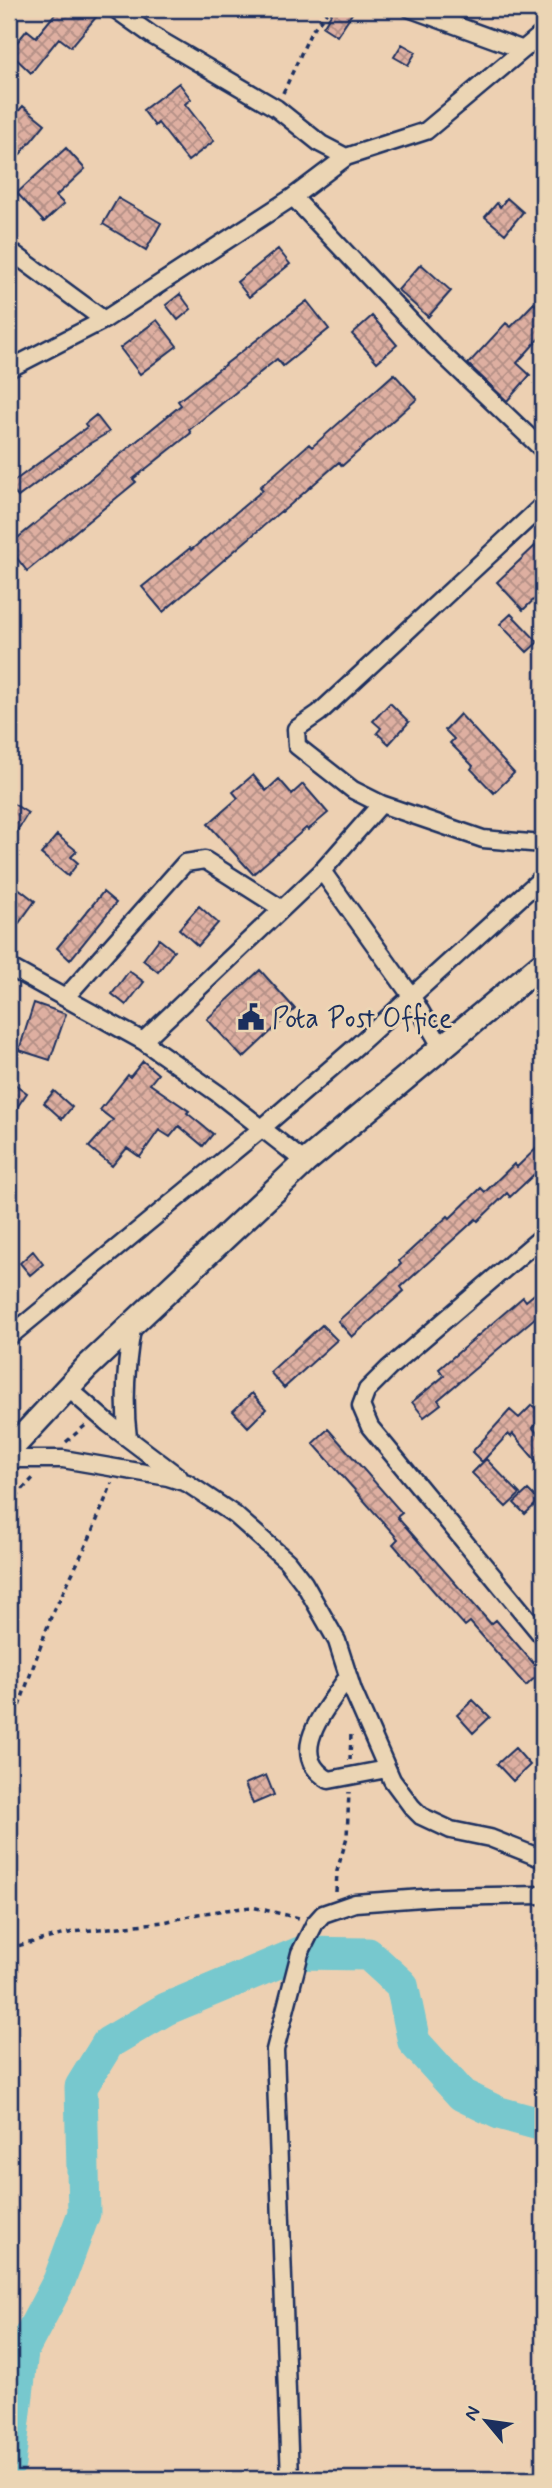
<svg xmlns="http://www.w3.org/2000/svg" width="552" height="2488" font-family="Mynerve,sans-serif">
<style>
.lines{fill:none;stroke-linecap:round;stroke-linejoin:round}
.river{stroke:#77c8ce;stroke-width:33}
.building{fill:url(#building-cross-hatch);stroke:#1b2f5e;stroke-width:2}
.street-casing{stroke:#1b2f5e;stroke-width:21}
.secondary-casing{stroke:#1b2f5e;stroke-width:28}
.path{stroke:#1b2f5e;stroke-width:3.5;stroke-dasharray:5 5;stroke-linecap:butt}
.street{stroke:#ebd5b4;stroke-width:16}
.secondary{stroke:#ebd5b4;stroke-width:23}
.labels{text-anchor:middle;stroke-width:6;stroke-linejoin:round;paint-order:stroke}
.poi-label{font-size:28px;fill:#1b2f5e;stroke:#ebd5b4;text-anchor:start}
</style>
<defs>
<pattern id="building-cross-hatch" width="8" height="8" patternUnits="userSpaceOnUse" patternTransform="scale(1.75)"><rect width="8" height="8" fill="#deafa1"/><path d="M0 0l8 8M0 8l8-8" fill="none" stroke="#b38f86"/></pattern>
</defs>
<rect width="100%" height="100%" fill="#edd0b2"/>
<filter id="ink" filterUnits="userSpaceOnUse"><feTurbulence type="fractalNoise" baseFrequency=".0143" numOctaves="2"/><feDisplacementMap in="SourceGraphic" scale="14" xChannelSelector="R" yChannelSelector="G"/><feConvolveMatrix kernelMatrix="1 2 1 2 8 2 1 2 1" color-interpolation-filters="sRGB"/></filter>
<g filter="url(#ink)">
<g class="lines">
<path class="river" d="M9 2464 22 2351 59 2281 84 2213 81 2087 108 2043 166 2009 300 1953 368 1954 402 1985 414 2042 462 2095 499 2113 543 2125"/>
</g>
<path class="building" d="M59 9H103L71 47 59 38 31 73 9 52 27 30 36 37Z
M334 9H355L337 36 323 27Z
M402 44 416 52 408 65 394 57Z
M179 83 191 99 185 104 214 141 188 161 158 123 155 126 143 110Z
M23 106 45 124 9 168V122Z
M66 148 85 169 56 196 64 204 44 222 17 193Z
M118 198 161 223 146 250 103 224Z
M507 198 523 212 505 234 485 217 497 203 500 207Z
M278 249 290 264 249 297 237 282Z
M421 264 451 291 428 317 398 290Z
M180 294 191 309 178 320 166 305Z
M307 301 329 329 283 366 277 359 189 430 191 433 133 479 136 482 27 571 9 548V545L181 405 178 401Z
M534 303 543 311V334L517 363 530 375 507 401 468 364 506 323 511 327Z
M372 316 397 345 377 362 352 334Z
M157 320 177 346 140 374 120 348Z
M394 374 417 399 342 466 339 462 282 512 281 511 163 612 142 587 190 548 191 550 263 490 260 487 309 444 312 447Z
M96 415 109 432 89 444 18 497 9 485 87 427 85 424Z
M535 546 543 554V591L523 610 497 582Z
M511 614 538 642 527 652 500 624Z
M390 703 409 722 389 744 377 733 381 728 373 721Z
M460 714 514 773 494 793 471 769 473 766 450 743 454 739 445 730Z
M253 775 266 791 279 779 292 794 303 784 328 813 308 830 306 828 253 874 208 824 238 798 233 792Z
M9 801 28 813 9 844Z
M57 835 77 851 71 857 78 863 68 876 41 854Z
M9 881 35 901 19 923 9 915Z
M103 892 116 903 70 960 57 948Z
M199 906 218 923 198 946 179 929Z
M159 939 174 951 158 972 143 960Z
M260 970 295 1009 243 1058 207 1019Z
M129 971 144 982 126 1005 112 994Z
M34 1003 66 1014 50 1060 19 1050Z
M143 1061 158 1074 150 1084 189 1111 187 1113 213 1134 203 1146 179 1126 170 1137 159 1130 140 1157 127 1148 112 1166 89 1147 113 1120 100 1110 128 1075 130 1077Z
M9 1080 27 1093 9 1119Z
M54 1091 72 1107 62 1119 44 1103Z
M543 1142V1166L510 1197 507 1193 478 1221 476 1219 401 1287 404 1291 352 1337 338 1321 401 1264 399 1261 448 1216 450 1218 481 1188 485 1192 514 1164 517 1167Z
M33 1251 43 1264 30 1275 20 1263Z
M543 1287V1311L438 1400 441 1404 424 1417 412 1402 444 1376 439 1369 523 1297 526 1301Z
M322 1325 337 1340 284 1388 270 1372Z
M252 1393 266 1409 248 1427 233 1411Z
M532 1405 543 1415 533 1428 543 1440V1469L513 1434 511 1437 508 1434 482 1462 472 1452 510 1410 519 1418Z
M328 1429 402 1513 397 1517 462 1591 491 1624 496 1620 541 1672 526 1686 470 1622 465 1626 438 1596 393 1544 398 1539 313 1443Z
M486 1459 520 1494 506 1507 472 1473Z
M528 1490 539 1501 525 1514 514 1503Z
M473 1700 490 1717 473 1733 457 1715Z
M515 1748 530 1765 513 1781 497 1764Z
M266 1775 274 1795 253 1804 245 1784Z"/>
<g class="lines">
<defs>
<path id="street" d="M115 9 153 36 276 108 321 144 346 157
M411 9 521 49
M293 197 435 347 543 450
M9 250 104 320
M9 369 104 320 293 197 346 157 426 131 543 33
M381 804 483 839 543 844
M322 871 412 997 442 1048
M9 967 143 1041 217 1093 305 1162
M65 998 185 863 205 860 282 909
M143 1041 322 871 381 804 353 790 297 746 296 729 319 713 543 505
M543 1236 389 1368 367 1390 361 1406 370 1427 543 1637
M9 1337 261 1129 359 1044 543 877
M68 1388 109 1424 179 1477
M128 1438C123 1399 126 1362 133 1323
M9 1459H63L168 1477 187 1483 235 1515 287 1561 304 1583 337 1641 353 1691 392 1780 412 1807 421 1816 451 1830 490 1838 543 1859
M348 1676C329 1707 283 1753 329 1780L387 1769
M290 2479 275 2050 300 1953 315 1923 323 1914 355 1903 436 1897 543 1895"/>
<path id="secondary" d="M9 1451 87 1367 305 1162 543 963"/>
</defs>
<use href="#street" class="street-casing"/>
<use href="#secondary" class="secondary-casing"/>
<path class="path" d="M283 93 311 32 329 9
M66 1442 87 1424
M9 1504 35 1476
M9 1734 51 1617 90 1537 112 1483
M350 1760 351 1733
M336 1892 337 1871 347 1837 349 1792
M9 1948 73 1932 164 1922 198 1914 225 1910 252 1907 299 1918"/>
<use href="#street" class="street"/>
<use href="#secondary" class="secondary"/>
</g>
</g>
<defs>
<symbol id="civic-bare" viewBox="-9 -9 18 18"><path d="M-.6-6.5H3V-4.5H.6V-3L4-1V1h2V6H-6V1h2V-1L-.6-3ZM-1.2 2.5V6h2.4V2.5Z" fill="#1b2f5e" stroke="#ebd5b4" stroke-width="2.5" paint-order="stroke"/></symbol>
</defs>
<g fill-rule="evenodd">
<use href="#civic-bare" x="232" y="998" width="38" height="38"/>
</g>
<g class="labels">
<g class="poi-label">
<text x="272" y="1027">Pota Post Office</text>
</g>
</g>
<rect width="552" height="2488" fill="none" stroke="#ebd5b4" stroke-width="35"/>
<rect x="18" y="18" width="517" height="2453" fill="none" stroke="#1b2f5e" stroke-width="2.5" filter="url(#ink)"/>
<g transform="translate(486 2421) rotate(299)" stroke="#ebd5b4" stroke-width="5" paint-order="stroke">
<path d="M0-5L12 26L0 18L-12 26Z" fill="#1b2f5e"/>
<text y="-10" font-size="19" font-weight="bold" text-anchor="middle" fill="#1b2f5e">N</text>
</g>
</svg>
